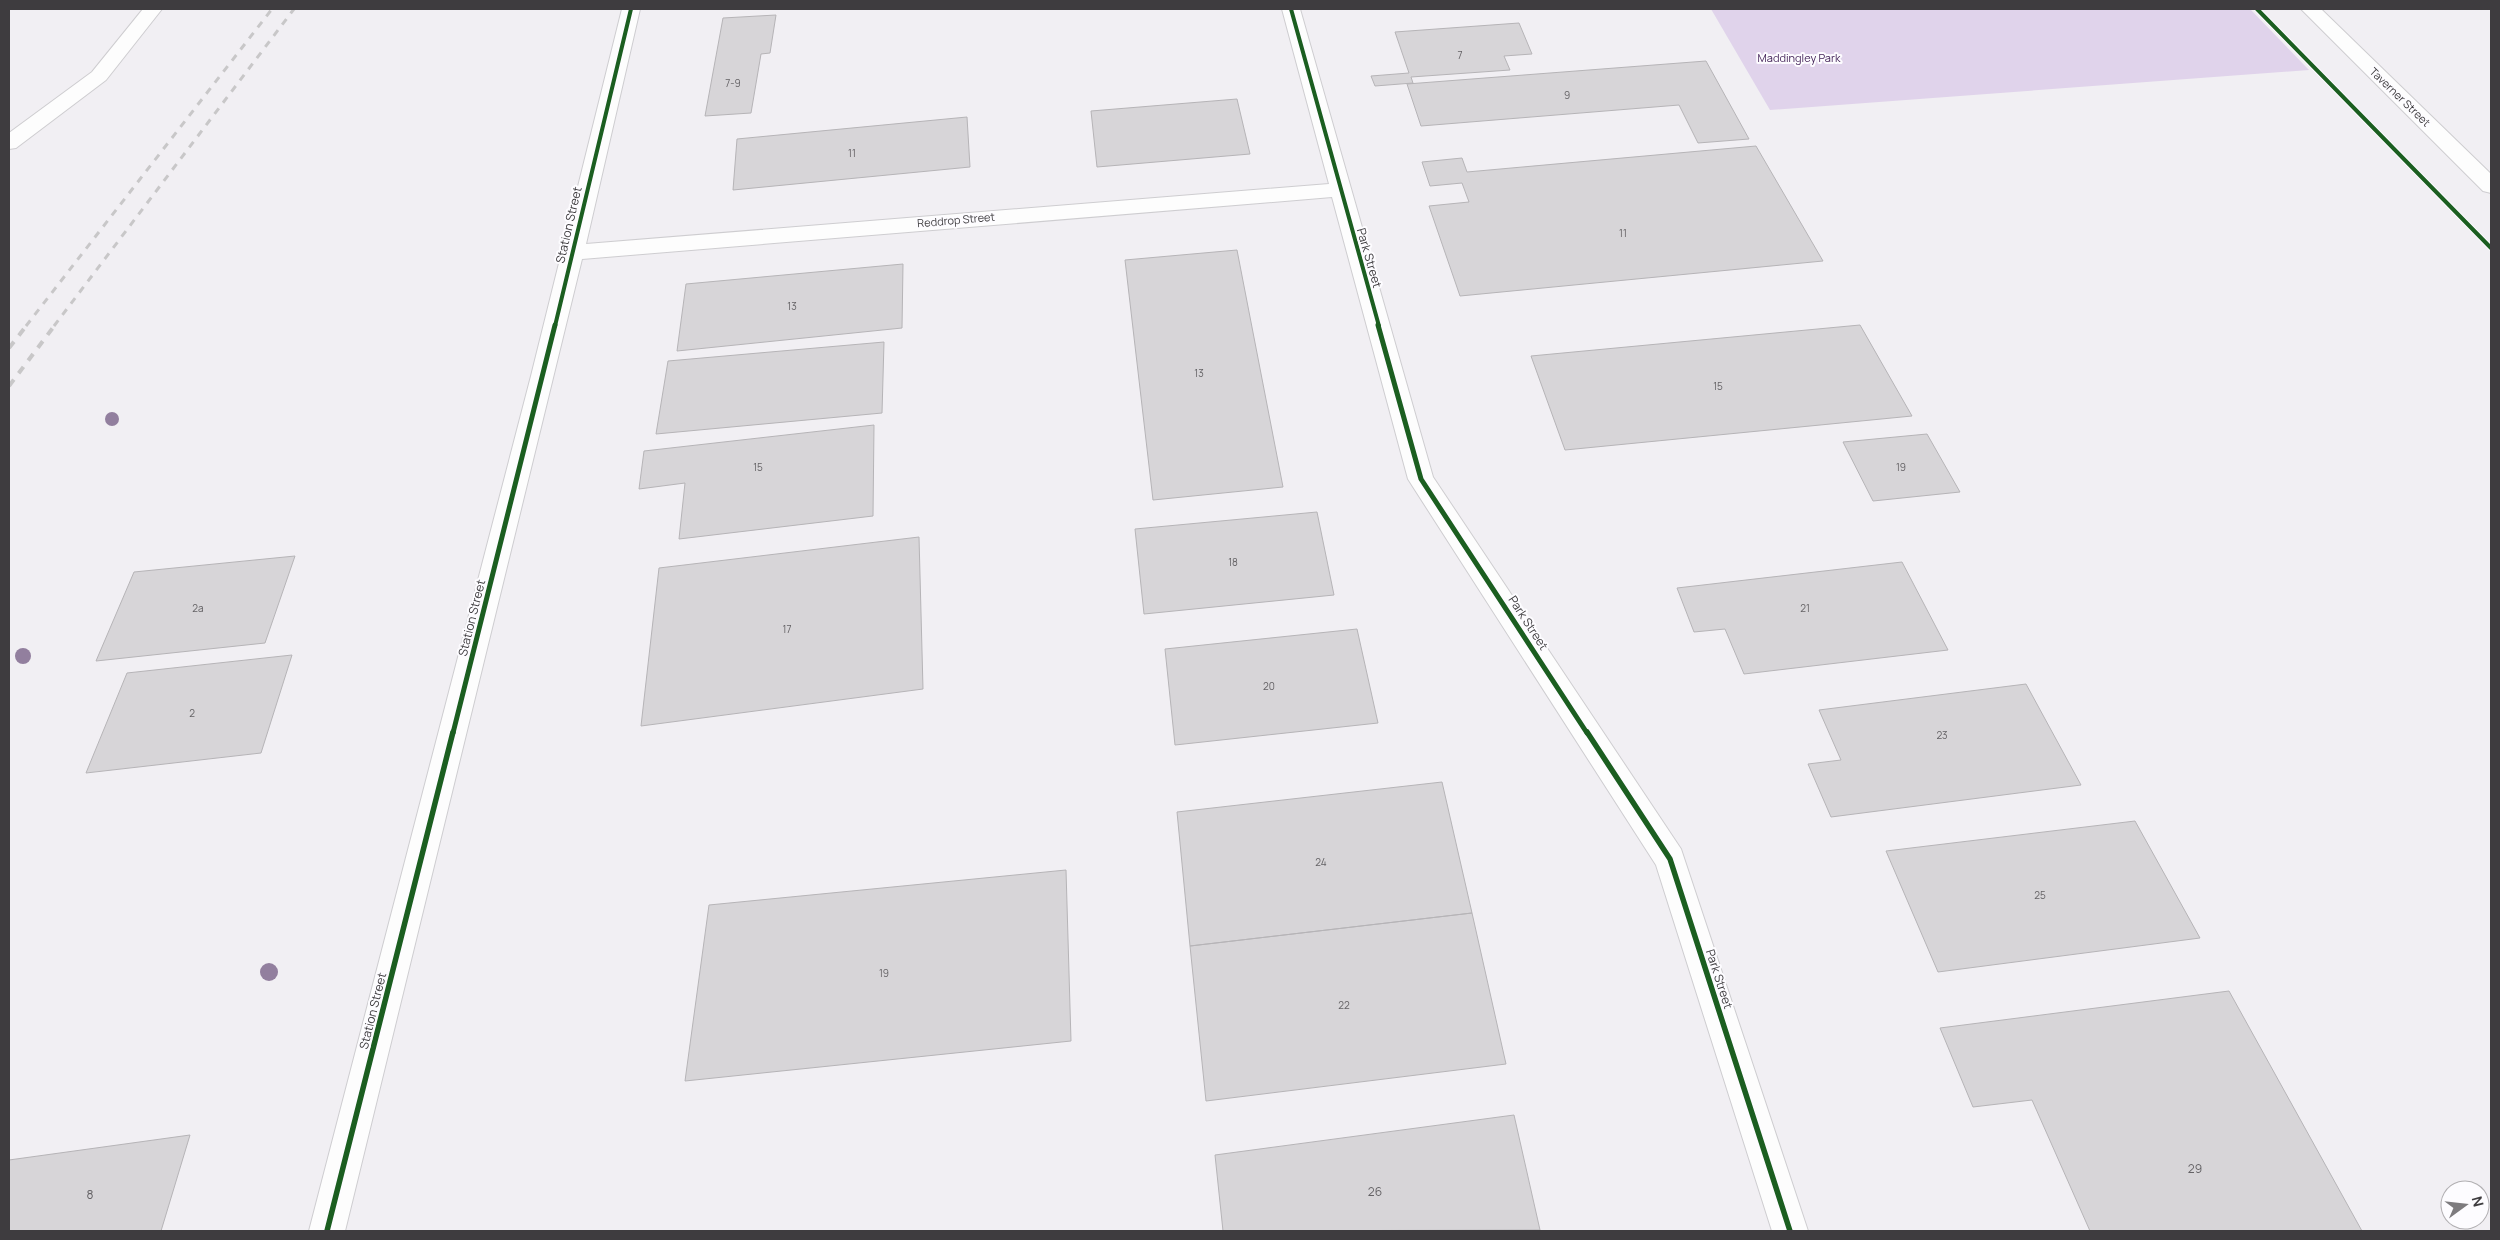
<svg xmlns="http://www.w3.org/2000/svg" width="2500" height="1240" font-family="Manrope,sans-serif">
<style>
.green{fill:#e0d3eb}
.building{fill:#d7d5d8;stroke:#b6b4b7}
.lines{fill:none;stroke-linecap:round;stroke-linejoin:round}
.service-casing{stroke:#cecdd0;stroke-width:2}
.minor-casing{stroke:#cecdd0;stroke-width:2}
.service{fill:#fdfdfd;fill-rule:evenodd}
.minor{fill:#fdfdfd;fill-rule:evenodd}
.rail-far1{stroke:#c8c7c8;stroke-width:3;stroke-dasharray:7 7;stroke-linecap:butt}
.rail{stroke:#c8c7c8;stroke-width:4;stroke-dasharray:8 8;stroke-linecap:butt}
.cycleway-far2-casing{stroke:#fdfcff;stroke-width:6}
.cycleway-far1-casing{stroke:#fdfcff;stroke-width:8}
.cycleway-casing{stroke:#fdfcff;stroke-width:9}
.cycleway-far2{stroke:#1b5e20;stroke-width:4}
.cycleway-far1{stroke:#1b5e20;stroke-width:5}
.cycleway{stroke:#1b5e20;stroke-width:5.5}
.tree{fill:#927f9e}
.labels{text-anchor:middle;stroke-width:4;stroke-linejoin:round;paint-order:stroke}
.number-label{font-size:10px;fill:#646265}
.far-park-label{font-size:11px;fill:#442459;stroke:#fdfcff}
.far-street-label{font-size:11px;fill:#3e3c3f;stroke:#fdfcff}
.street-label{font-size:12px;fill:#3e3c3f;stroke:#fdfcff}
.near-number-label{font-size:12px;fill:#646265}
</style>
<rect width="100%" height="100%" fill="#f1eff3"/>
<path class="green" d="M1711 9H2250L2309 70 1770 110Z"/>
<path class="building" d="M776 15 770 53 761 54 751 113 705 116 723 18Z
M1519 23 1532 54 1504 56 1510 70 1411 77 1413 83 1375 86 1371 76 1409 73 1395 32Z
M1706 61 1749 139 1698 143 1679 105 1421 126 1407 84Z
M1237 99 1250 154 1097 167 1091 111Z
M967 117 970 167 733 190 737 139Z
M1756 146 1823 261 1460 296 1429 206 1469 202 1462 183 1430 186 1422 162 1462 158 1467 172Z
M1237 250 1283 487 1153 500 1125 260Z
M903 264 902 328 677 351 686 284Z
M1860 325 1912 416 1565 450 1531 356Z
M884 342 882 413 656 434 668 361Z
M874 425 873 516 679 539 685 483 639 489 644 451Z
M1927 434 1960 492 1873 501 1843 442Z
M1317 512 1334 595 1144 614 1135 529Z
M919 537 923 689 641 726 659 568Z
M295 556 265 643 96 661 134 572Z
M1902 562 1948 650 1744 674 1725 629 1694 632 1677 588Z
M1357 629 1378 723 1175 745 1165 649Z
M292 655 261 753 86 773 127 673Z
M2026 684 2081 785 1831 817 1808 764 1841 760 1819 710Z
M1442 782 1472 913 1190 946 1177 812Z
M2135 821 2200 938 1938 972 1886 851Z
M1066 870 1071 1041 685 1081 709 905Z
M1472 913 1506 1064 1206 1101 1190 946Z
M2229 991 2362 1231H2090L2032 1100 1973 1107 1940 1028Z
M1514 1115 1540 1230 1223 1231 1215 1155Z
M190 1135 161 1231H9V1160Z"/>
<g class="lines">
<defs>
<path id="service" d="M143 9H162L106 80 16 148 9 149V133L92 72Z"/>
<path id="minor" d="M622 9H640L586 244 1329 184 1282 9H1300L1433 477 1681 849 1808 1231H1772L1656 865 1408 479 1332 197 582 259 345 1231H309L531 376Z
M2301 9H2321L2491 174V193L2483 191Z"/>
</defs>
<use href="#service" class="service-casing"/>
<use href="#minor" class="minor-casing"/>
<use href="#service" class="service"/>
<use href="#minor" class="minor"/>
<path class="rail-far1" d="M26 326 272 9
M54 326 294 9"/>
<path class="rail" d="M9 348 27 325
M9 386 55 325"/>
<defs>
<path id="cycleway-far2" d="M1291 9 1379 326
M2257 9 2491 248
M555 326 631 9"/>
<path id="cycleway-far1" d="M1378 325 1421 479 1587 733
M453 733 555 325"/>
<path id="cycleway" d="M1587 732 1670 859 1790 1231
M327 1231 453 732"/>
</defs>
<use href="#cycleway-far2" class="cycleway-far2-casing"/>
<use href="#cycleway-far1" class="cycleway-far1-casing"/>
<use href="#cycleway" class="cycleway-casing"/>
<use href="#cycleway-far2" class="cycleway-far2"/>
<use href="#cycleway-far1" class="cycleway-far1"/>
<use href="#cycleway" class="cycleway"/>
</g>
<g class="tree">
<circle cx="112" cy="419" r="7"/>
<circle cx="23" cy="656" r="8"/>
<circle cx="269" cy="972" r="9"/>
</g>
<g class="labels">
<g class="number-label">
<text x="1460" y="59">7</text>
<text x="733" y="87">7-9</text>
<text x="1567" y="99">9</text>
<text x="852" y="157">11</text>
<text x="1623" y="237">11</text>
<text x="792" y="310">13</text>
<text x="1199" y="377">13</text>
<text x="1718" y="390">15</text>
<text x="758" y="471">15</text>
<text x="1901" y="471">19</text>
<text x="1233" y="566">18</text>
<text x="198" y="612">2a</text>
<text x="1805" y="612">21</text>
<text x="787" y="633">17</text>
<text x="1269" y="690">20</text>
<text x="192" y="717">2</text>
<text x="1942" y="739">23</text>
<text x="1321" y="866">24</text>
<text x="2040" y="899">25</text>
<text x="884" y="977">19</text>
<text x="1344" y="1009">22</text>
</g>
<g class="far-park-label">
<text x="1799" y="62">Maddingley Park</text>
</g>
<g class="far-street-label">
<text transform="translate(2400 97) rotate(44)" y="4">Taverner Street</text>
<text transform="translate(956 220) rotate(-5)" y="4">Reddrop Street</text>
</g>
<g class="street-label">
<text transform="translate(569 225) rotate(-77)" y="4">Station Street</text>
<text transform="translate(1369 258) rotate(74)" y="4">Park Street</text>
<text transform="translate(472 618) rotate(-76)" y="4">Station Street</text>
<text transform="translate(1528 623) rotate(57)" y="4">Park Street</text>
<text transform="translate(1719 979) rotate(72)" y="4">Park Street</text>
<text transform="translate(373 1011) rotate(-76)" y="4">Station Street</text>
</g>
<g class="near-number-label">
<text x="2195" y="1173">29</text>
<text x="1375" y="1196">26</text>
<text x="90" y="1199">8</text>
</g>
</g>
<rect width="2500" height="1240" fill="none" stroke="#3e3c3f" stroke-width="20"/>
<g transform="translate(2465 1205) rotate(75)"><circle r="24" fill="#fdfcff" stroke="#b1afb2"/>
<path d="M0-4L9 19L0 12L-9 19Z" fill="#7d7b7e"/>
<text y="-8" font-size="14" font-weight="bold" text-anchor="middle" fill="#3e3c3f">N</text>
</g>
</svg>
